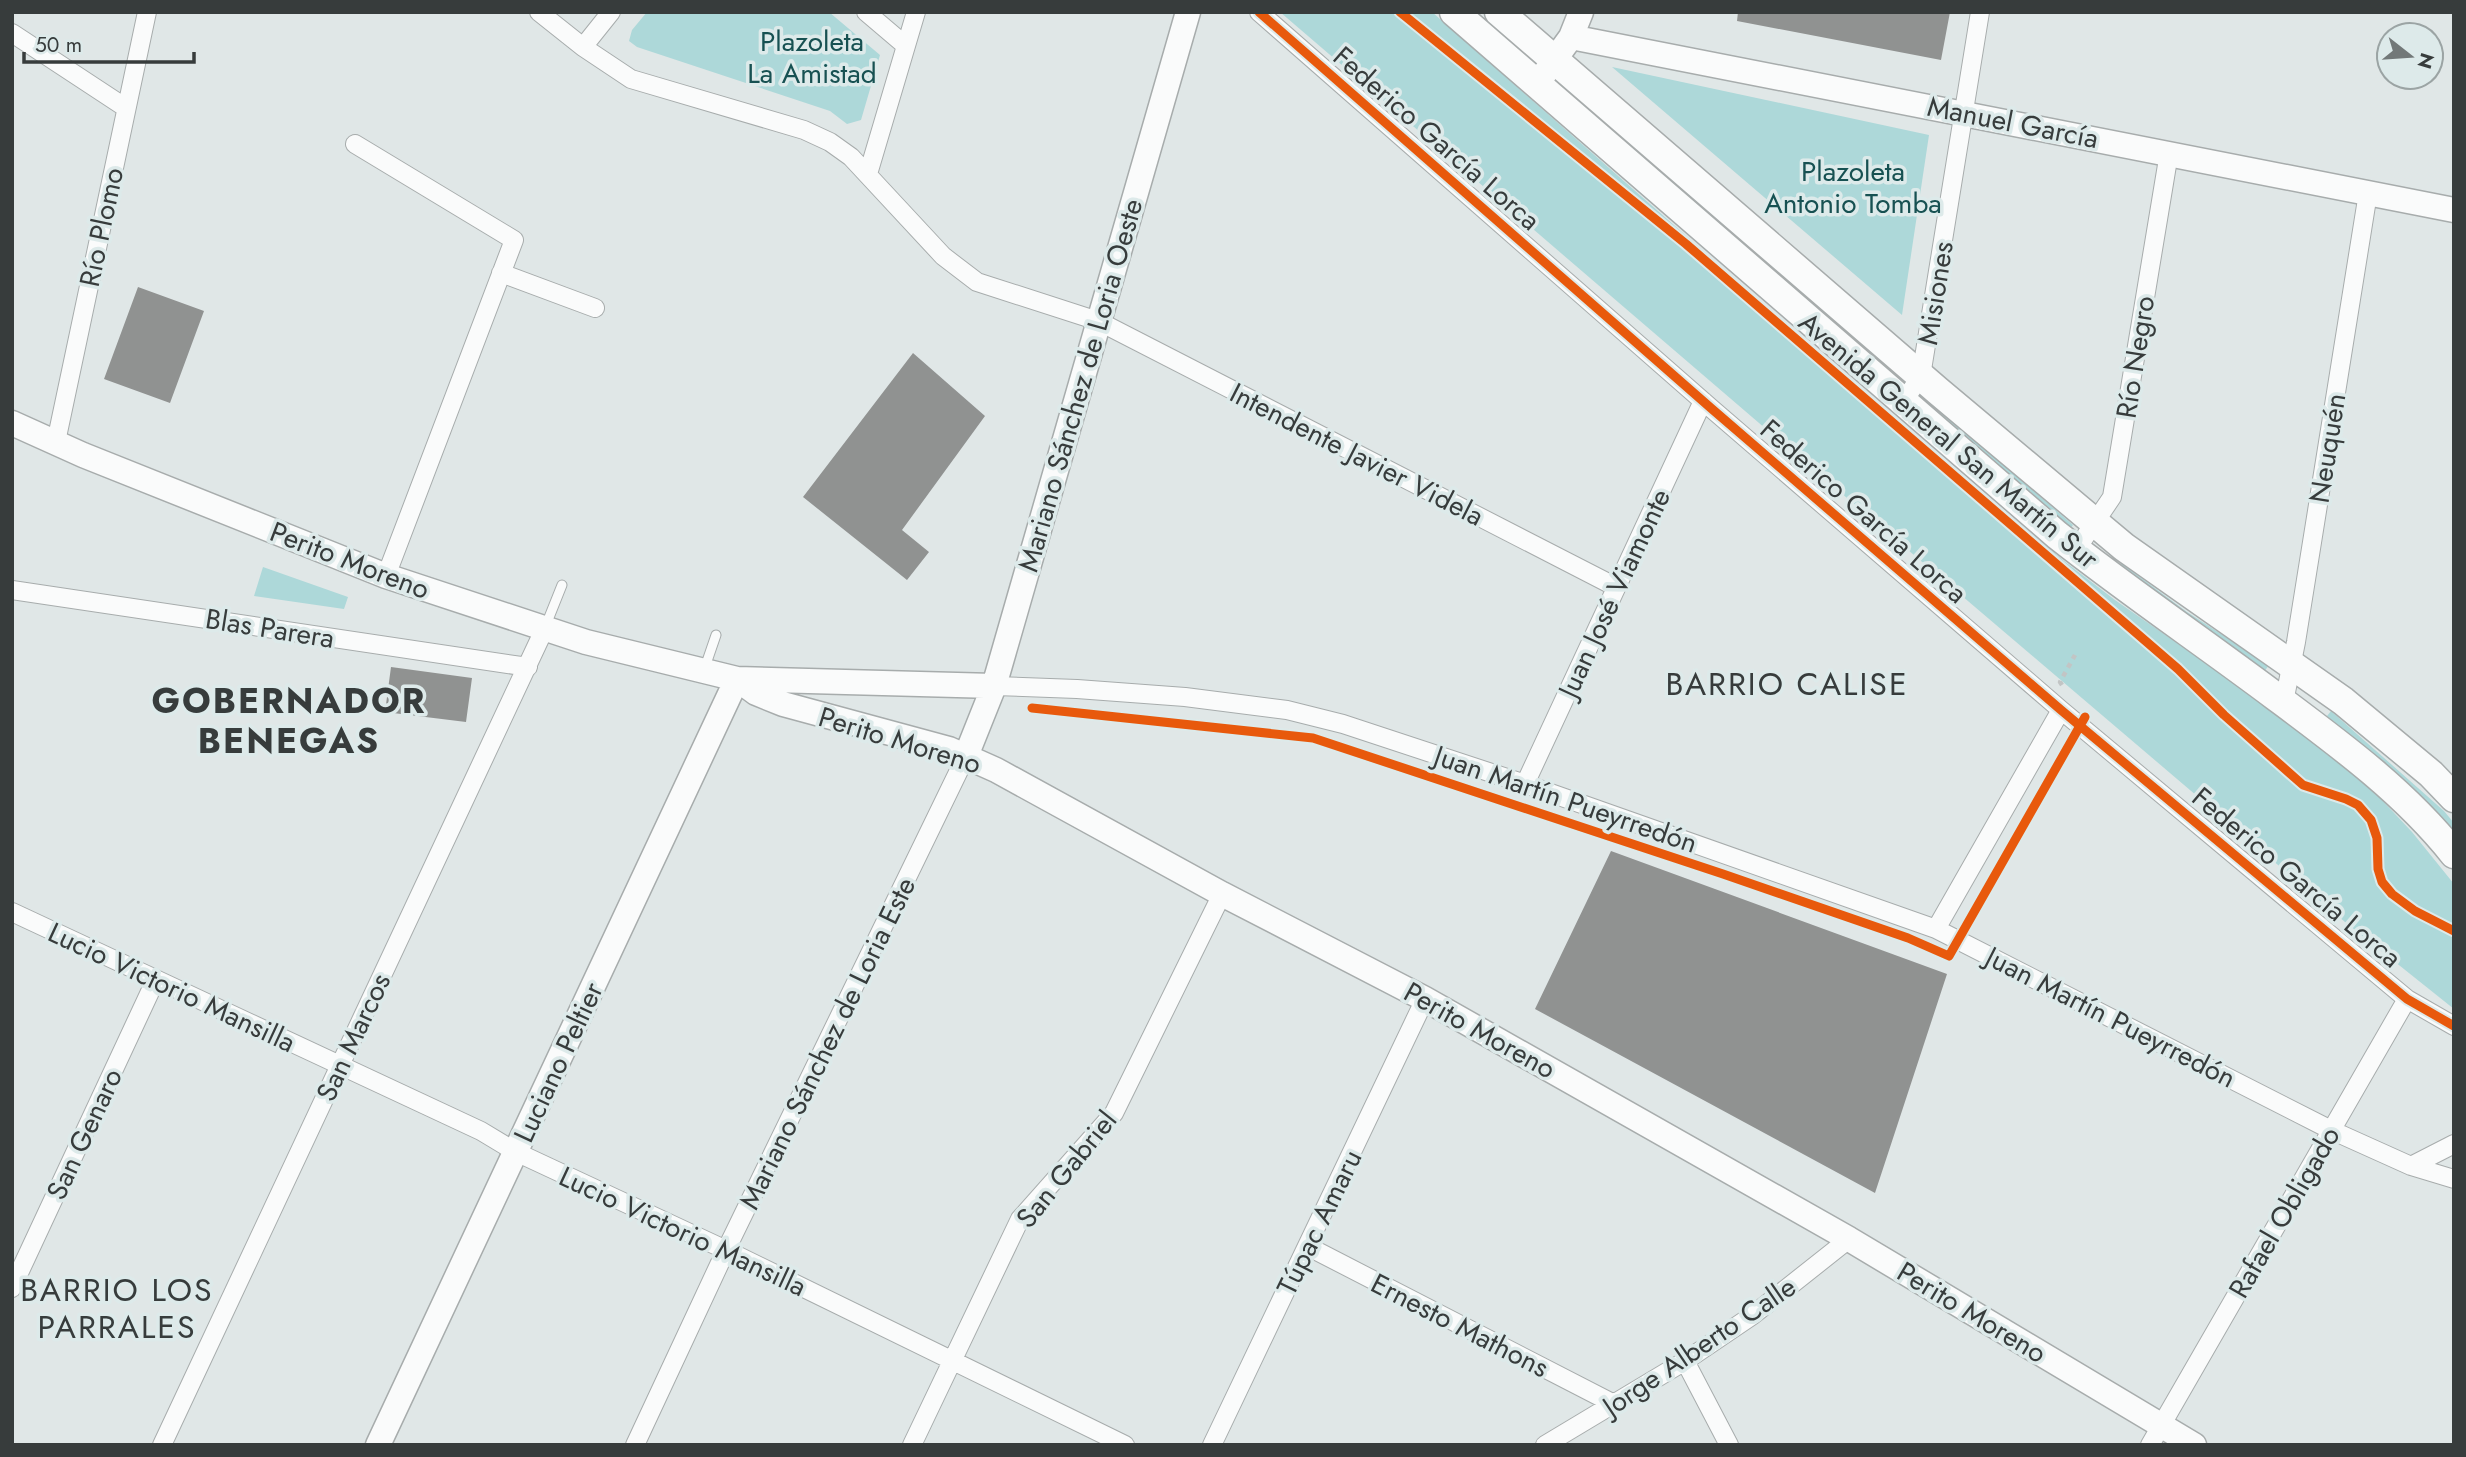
<svg xmlns="http://www.w3.org/2000/svg" width="2466" height="1457" font-family="Jost,sans-serif">
<style>
.green{fill:#add8d9}
.building{fill:#909291}
.lines{fill:none;stroke-linecap:round;stroke-linejoin:round}
.lane-casing{stroke:#a7acac;stroke-width:11}
.street-casing{stroke:#a7acac;stroke-width:20}
.secondary-casing{stroke:#a7acac;stroke-width:27}
.primary-casing{stroke:#a7acac;stroke-width:31}
.path{stroke:#c2c5c5;stroke-width:4.5;stroke-dasharray:5 5;stroke-linecap:butt}
.lane{stroke:#fafbfb;stroke-width:9}
.street{stroke:#fafbfb;stroke-width:18}
.secondary{stroke:#fafbfb;stroke-width:24}
.primary{stroke:#fafbfb;stroke-width:28}
.cycleway-casing{stroke:#ddeaea;stroke-width:13}
.cycleway{stroke:#e8590c;stroke-width:9}
.labels{text-anchor:middle;stroke-width:7;stroke-linejoin:round;paint-order:stroke}
.park-label{font-size:28px;fill:#175152;stroke:#ddeaea}
.street-label{font-size:28px;fill:#373c3c;stroke:#ddeaea}
.quarter-label{font-size:32px;letter-spacing:2px;fill:#373c3c;stroke:#ddeaea}
.district-label{font-size:35px;font-weight:bold;letter-spacing:2px;fill:#373c3c;stroke:#ddeaea}
</style>
<rect width="100%" height="100%" fill="#e0e7e7"/>
<path class="green" d="M647 12H829L880 55 861 120 847 124 830 111 637 47 629 41 632 30Z
M1280 12H1432L1885 411 2064 561 2115 600 2269 707 2337 760 2381 799 2412 832 2454 884V1009L2345 922 1780 441Z
M1612 67 1929 135 1902 315Z
M1588 102 1893 366 1889 370 1849 333 1842 334 1581 108Z
M1933 404 2073 525 2070 529 2030 491 2023 492 1928 410Z
M2121 563 2187 612 2269 665 2264 672 2117 568Z
M263 567 348 597 344 609 254 596Z
M2331 711 2444 811 2454 823V834L2327 716Z"/>
<path class="building" d="M1738 12H1950L1941 60 1737 21Z
M138 287 204 311 170 403 104 379Z
M913 353 985 416 902 530 929 552 907 580 803 497Z
M391 667 472 678 466 722 385 712Z
M1611 851 1947 974 1875 1193 1535 1009Z"/>
<g class="lines">
<defs>
<path id="lane" d="M546 625 562 585
M704 670 716 635"/>
<path id="street" d="M539 12 583 47 631 79 804 130 830 142 851 157 943 256 977 282 1098 321 1616 587
M866 12 906 46
M1259 12 1712 409 2061 710 2407 999 2454 1026
M12 33 126 108
M583 47 611 12
M355 144 514 240 386 576
M868 174 916 12
M501 273 595 308
M1903 402 1921 376 1980 12
M56 442 147 12
M2076 550 2112 497 2169 153
M12 590 528 667
M994 686 1077 689 1185 697 1287 710 1343 724 1525 784 1936 929 2331 1130 2411 1166 2454 1179
M2284 702 2296 642 2368 193
M1525 784 1703 401
M12 912 481 1131 516 1152 726 1250 1125 1445
M1936 929 2061 710
M2411 1166 2454 1144
M1307 1246 1614 1404
M12 1288 156 979
M1685 1361 1729 1445
M162 1445 544 630
M635 1445 726 1250 966 756
M912 1445 1020 1219 1114 1113 1222 894
M1212 1445 1425 999
M1545 1445 1685 1361 1753 1315 1849 1239
M2150 1445 2407 999"/>
<path id="secondary" d="M1571 37 2454 210
M1537 84 1571 37 1581 12
M12 423 83 455 386 576 586 642 737 679 994 686
M737 679 756 693 783 704 949 749 996 770 1222 894 1425 999 1849 1239 2194 1445
M966 756 994 686 1188 12
M378 1445 737 679"/>
<path id="primary" d="M1454 12 2057 535C2128 591 2203 642 2275 696 2338 743 2405 792 2454 854
M1499 12 1938 391 2124 547 2343 701 2431 774 2454 798"/>
</defs>
<use href="#lane" class="lane-casing"/>
<use href="#street" class="street-casing"/>
<use href="#secondary" class="secondary-casing"/>
<use href="#primary" class="primary-casing"/>
<path class="path" d="M2062 685 2060 682 2075 655"/>
<use href="#lane" class="lane"/>
<use href="#street" class="street"/>
<use href="#secondary" class="secondary"/>
<use href="#primary" class="primary"/>
<defs>
<path id="cycleway" d="M1259 12 1712 409 2061 710 2407 999 2454 1026
M1400 12 1686 244 2178 669 2224 715 2303 785 2346 799 2358 805 2371 820 2377 838 2378 869 2382 882 2392 894 2415 911 2454 931
M1032 708 1313 738 1723 874 1908 938 1949 956 2085 717"/>
</defs>
<use href="#cycleway" class="cycleway-casing"/>
<use href="#cycleway" class="cycleway"/>
</g>
<g class="labels">
<g class="park-label">
<text x="812" y="51">Plazoleta<tspan x="812" dy="32">La Amistad</tspan></text>
<text x="1853" y="181">Plazoleta<tspan x="1853" dy="32">Antonio Tomba</tspan></text>
</g>
<g class="street-label">
<text transform="translate(2013 122) rotate(11)" y="10">Manuel García</text>
<text transform="translate(1437 138) rotate(41)" y="10">Federico García Lorca</text>
<text transform="translate(101 227) rotate(-78)" y="10">Río Plomo</text>
<text transform="translate(1935 293) rotate(-81)" y="10">Misiones</text>
<text transform="translate(2135 357) rotate(-81)" y="10">Río Negro</text>
<text transform="translate(1080 385) rotate(-74)" y="10">Mariano Sánchez de Loria Oeste</text>
<text transform="translate(1949 440) rotate(40)" y="10">Avenida General San Martín Sur</text>
<text transform="translate(2327 448) rotate(-81)" y="10">Neuquén</text>
<text transform="translate(1357 454) rotate(27)" y="10">Intendente Javier Videla</text>
<text transform="translate(1864 511) rotate(41)" y="10">Federico García Lorca</text>
<text transform="translate(350 560) rotate(21)" y="10">Perito Moreno</text>
<text transform="translate(1614 593) rotate(-65)" y="10">Juan José Viamonte</text>
<text transform="translate(270 628) rotate(9)" y="10">Blas Parera</text>
<text transform="translate(900 740) rotate(17)" y="10">Perito Moreno</text>
<text transform="translate(1566 799) rotate(19)" y="10">Juan Martín Pueyrredón</text>
<text transform="translate(2297 877) rotate(40)" y="10">Federico García Lorca</text>
<text transform="translate(172 987) rotate(25)" y="10">Lucio Victorio Mansilla</text>
<text transform="translate(2111 1017) rotate(27)" y="10">Juan Martín Pueyrredón</text>
<text transform="translate(1480 1030) rotate(29)" y="10">Perito Moreno</text>
<text transform="translate(353 1037) rotate(-65)" y="10">San Marcos</text>
<text transform="translate(827 1043) rotate(-64)" y="10">Mariano Sánchez de Loria Este</text>
<text transform="translate(558 1062) rotate(-65)" y="10">Luciano Peltier</text>
<text transform="translate(84 1134) rotate(-65)" y="10">San Genaro</text>
<text transform="translate(1066 1169) rotate(-51)" y="10">San Gabriel</text>
<text transform="translate(2284 1212) rotate(-60)" y="10">Rafael Obligado</text>
<text transform="translate(1319 1222) rotate(-64)" y="10">Túpac Amaru</text>
<text transform="translate(683 1231) rotate(25)" y="10">Lucio Victorio Mansilla</text>
<text transform="translate(1972 1312) rotate(31)" y="10">Perito Moreno</text>
<text transform="translate(1460 1325) rotate(27)" y="10">Ernesto Mathons</text>
<text transform="translate(1699 1346) rotate(-34)" y="10">Jorge Alberto Calle</text>
</g>
<g class="quarter-label">
<text x="1787" y="695">BARRIO CALISE</text>
<text x="117" y="1301">BARRIO LOS<tspan x="117" dy="37">PARRALES</tspan></text>
</g>
<g class="district-label">
<text x="289" y="713">GOBERNADOR<tspan x="289" dy="40">BENEGAS</tspan></text>
</g>
</g>
<rect width="2466" height="1457" fill="none" stroke="#373c3c" stroke-width="28"/>
<g transform="translate(2410 56) rotate(107)"><circle r="33" fill="#ddeaea" stroke="#9ba4a4" stroke-width="2"/>
<path d="M0-5L12 26L0 18L-12 26Z" fill="#727878"/>
<text y="-10" font-size="19" font-weight="bold" text-anchor="middle" fill="#373c3c">N</text>
</g>
<path d="M24 52v10h170v-10" fill="none" stroke="#373c3c" stroke-width="3.5"/>
<text x="35" y="52" font-size="21" fill="#373c3c" stroke="#ddeaea" stroke-width="5" paint-order="stroke">50 m</text>
</svg>
